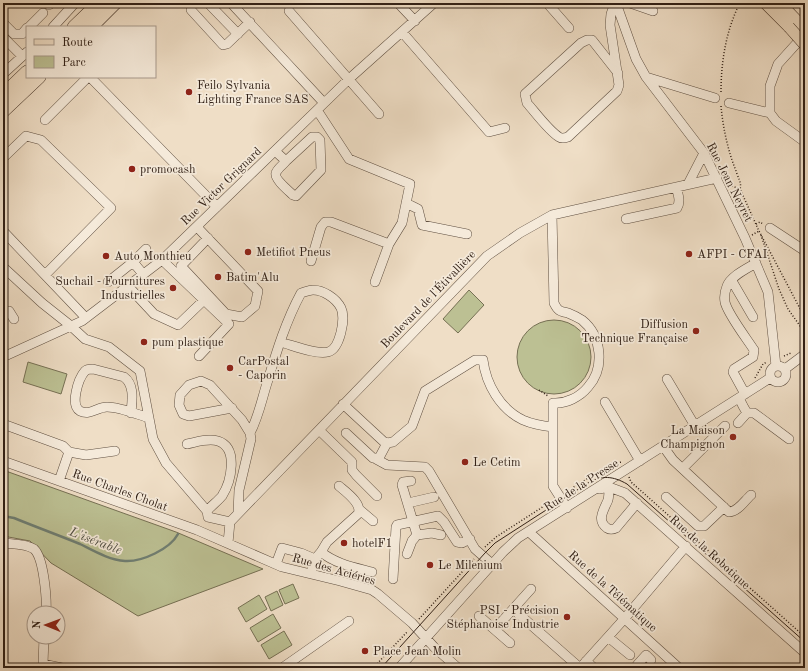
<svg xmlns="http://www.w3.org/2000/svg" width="808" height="671" font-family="'Old Standard TT',serif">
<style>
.green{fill:#bcc093;stroke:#767054}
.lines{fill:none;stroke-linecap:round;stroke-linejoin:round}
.stream{stroke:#707e72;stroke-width:2.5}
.minor-casing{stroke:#605042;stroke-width:10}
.major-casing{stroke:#312016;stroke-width:12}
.highway-casing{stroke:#312016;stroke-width:14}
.path{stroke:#312016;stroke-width:1.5;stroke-dasharray:1 2;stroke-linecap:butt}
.minor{stroke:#f5eada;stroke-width:9}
.major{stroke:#efdec6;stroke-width:11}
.highway{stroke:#efdec6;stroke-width:13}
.tram{stroke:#312016;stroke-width:1}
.major-bridge-casing{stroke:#312016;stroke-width:12;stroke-linecap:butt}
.major-bridge{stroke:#efdec6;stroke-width:11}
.poi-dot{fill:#8f2418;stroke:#f5eada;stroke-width:1.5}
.labels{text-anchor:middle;stroke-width:3.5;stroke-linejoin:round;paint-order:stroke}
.poi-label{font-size:12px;fill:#312016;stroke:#f5eada;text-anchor:start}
.street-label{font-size:12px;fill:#312016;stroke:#f5eada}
.water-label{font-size:13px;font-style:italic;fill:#504f44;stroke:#f5eada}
</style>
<rect width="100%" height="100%" fill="#efdec6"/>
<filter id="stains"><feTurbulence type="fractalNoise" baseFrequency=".005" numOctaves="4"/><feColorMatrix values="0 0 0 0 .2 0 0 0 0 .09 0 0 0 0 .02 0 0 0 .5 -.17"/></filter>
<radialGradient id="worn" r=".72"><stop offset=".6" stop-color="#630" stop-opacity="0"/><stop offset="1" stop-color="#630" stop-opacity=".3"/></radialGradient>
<path class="green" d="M469 290 484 305 458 333 443 319Z
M517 357a37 37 0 1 1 74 0a37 37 0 1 1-74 0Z
M28 362 67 374 61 394 23 382Z
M3 470 176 532 263 569 138 616 51 563 30 541 3 536Z
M293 584 299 598 285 604 279 590Z
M277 591 283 605 271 611 265 597Z
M259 595 267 609 246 622 238 608Z
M273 614 281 628 258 642 250 628Z
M284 631 292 645 269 659 261 645Z"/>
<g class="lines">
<path class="stream" d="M3 516 14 518C36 527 58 535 80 544 94 551 109 560 125 561 142 562 170 549 178 534"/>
<defs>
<path id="minor" d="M47 3 49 5 51 3
M208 3 238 34
M231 3 324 103
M398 3 415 21
M547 3 569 28
M615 3 611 14 610 25 619 85 617 91 568 137C565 138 562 139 559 137 549 131 535 112 527 103L525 94 581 43 587 40H592L618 73
M616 3 636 59 646 77 704 153 745 238 768 292 776 366
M630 3 653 11
M191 10 223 45 227 44 250 22
M289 11 379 114
M3 23 14 34H22L27 28
M29 27 43 13
M53 27 75 3
M402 32 489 132 505 128
M3 37 22 56
M3 74 27 52
M90 77 217 207
M646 77 715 98
M729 103 770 113
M317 110 349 159 410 184 402 223 389 244 375 282
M770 113V86L778 64 805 34
M770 113 776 121 805 142
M45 120 88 77
M275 151 286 161C283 165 277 169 276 173 274 179 289 191 293 195L296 196 321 170 320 140 317 137H312L286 161
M3 158 26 136 41 140 111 208 45 275
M688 184 704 153
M406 203 418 209 422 225 467 234
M552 215 554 303C555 305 557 309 559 310 561 312 565 312 568 313 573 315 577 317 582 320 602 336 605 368 588 387 580 397 566 404 553 403V486L567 508
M626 219 677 208C681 201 678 194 676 187
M197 227 258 291 255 306 242 317 226 314 181 266 208 238
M770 228 805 251
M3 231 86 318
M162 260 229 324 199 356
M311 261 321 227 325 222H331L389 244
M133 262 146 249
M3 267 42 303 71 326 85 339 109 347 140 371 153 439 166 463 207 511 208 517
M732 281 753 317
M108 282 133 262 143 274
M128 286 154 314 178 325 204 300
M3 313 5 311H9L14 319
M3 357 82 321 162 260 349 79 434 3
M770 374a8 8 0 1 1 16 0a8 8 0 1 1-16 0Z
M785 369 805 354
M667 379 695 426
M745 394 733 372 734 369 753 357 754 350C747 339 727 313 725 302 724 297 725 291 727 286 731 276 746 269 756 263
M605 402 640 461
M343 404 383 441 387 443 393 442 412 426 425 391 475 360H483C486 384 500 409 523 420 532 424 543 426 553 427
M232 408 189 416 183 414 179 405 180 395 189 385 201 381 210 385 242 420 250 433 251 439 239 490 238 513
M131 413C132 401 135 385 124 377L93 369C90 369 87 369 85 371 78 379 70 405 80 411 90 416 97 407 107 407 120 407 136 414 149 418
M747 413H754L789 439
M738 423 747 413 743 406 739 398
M3 424 63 446 69 452 59 481
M319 430 352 462V470L356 475 377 496
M250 433C259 416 262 398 268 380 277 350 286 321 301 293 305 292 309 290 313 290 323 290 336 298 341 308 346 318 340 349 328 352 316 355 292 345 280 342
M346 433 373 458H379L387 443
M187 444C197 442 208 438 218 441 239 448 231 482 222 496 218 501 211 506 207 511
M663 446 673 460 729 512C738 512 745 500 751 495
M69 452 86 455 115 451
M376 459 387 465 425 467 429 471 475 549 492 564
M3 461 197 530 282 567 340 581 372 590 378 594 412 623 434 647 458 668
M683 468 725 426
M411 481 403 482 402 485 417 535 432 533 441 535
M609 487C609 492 609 496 608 500 604 510 596 520 607 528 610 530 612 530 616 528L637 503
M599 489 609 487 625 493 805 653
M666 497 698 526H704L724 507
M408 503 434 497
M360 510 373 521
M208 517 230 522
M529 532 679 668
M3 543C12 544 27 544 34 549 44 558 47 600 46 613
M228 543 230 522 487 256 520 233 552 215 717 178
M321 552C336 564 353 567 372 572
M407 554 412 541 417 535
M315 559 321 552 327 542 358 514C363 504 346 492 339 486
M276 564 282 548 301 553 315 559 311 574
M393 579 396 527 397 525 438 516 444 522 457 542 462 543 470 539
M513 609 531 589
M479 616 510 643
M495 629 513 609 580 668
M44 637 43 664 62 668
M608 637 630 655
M586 661 594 668
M637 665 646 655 651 660
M282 668 349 621
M399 668 503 552 518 538 770 378
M580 668 625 618 686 546"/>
<path id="major" d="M765 3 789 27
M780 3 805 29"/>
<path id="highway" d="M74 27 99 3
M91 27 115 3
M3 95 27 72
M3 111 39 77"/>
</defs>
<use href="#minor" class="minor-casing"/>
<use href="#major" class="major-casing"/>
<use href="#highway" class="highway-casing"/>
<path class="path" d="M721 92C721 62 726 30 740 3
M721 106C723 128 728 151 736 171 738 178 742 183 740 189L759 231 805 318
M729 185 740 189
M756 224 760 222 763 224
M752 235 759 231
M761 235 779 289 788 309 805 333
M784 356 791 353
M755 378 763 364 767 362
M539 390 548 396
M614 463 622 462
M629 477 631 482 805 637
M566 492 612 463 617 466
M485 547 496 537 552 501
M419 619 474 559
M373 668 408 631"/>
<use href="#minor" class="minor"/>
<use href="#major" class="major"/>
<use href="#highway" class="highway"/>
<path class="tram" d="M381 668 485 553 495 543 588 483C602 475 613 476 627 484L805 642"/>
<defs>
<path id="major-bridge" d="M789 27 805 45"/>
</defs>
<use href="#major-bridge" class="major-bridge-casing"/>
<use href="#major-bridge" class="major-bridge"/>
</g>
<g class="poi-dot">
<circle cx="189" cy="92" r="4"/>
<circle cx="132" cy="169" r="4"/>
<circle cx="248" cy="252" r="4"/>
<circle cx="689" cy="254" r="4"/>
<circle cx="106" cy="256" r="4"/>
<circle cx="218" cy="277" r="4"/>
<circle cx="173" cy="288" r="4"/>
<circle cx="696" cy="331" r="4"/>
<circle cx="144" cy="342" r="4"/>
<circle cx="230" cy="368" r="4"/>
<circle cx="733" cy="437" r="4"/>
<circle cx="465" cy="462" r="4"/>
<circle cx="344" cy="543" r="4"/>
<circle cx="430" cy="565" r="4"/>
<circle cx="567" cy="617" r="4"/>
<circle cx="365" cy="651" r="4"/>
</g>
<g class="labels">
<g class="poi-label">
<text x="197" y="89">Feilo Sylvania<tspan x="197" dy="14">Lighting France SAS</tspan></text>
<text x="140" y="173">promocash</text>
<text x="256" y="256">Metifiot Pneus</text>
<text x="697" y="258">AFPI - CFAI</text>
<text x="114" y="260">Auto Monthieu</text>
<text x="226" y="281">Batim'Alu</text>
<text x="165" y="285" text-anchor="end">Suchail - Fournitures<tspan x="165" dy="14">Industrielles</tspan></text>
<text x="688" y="328" text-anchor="end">Diffusion<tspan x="688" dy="14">Technique Française</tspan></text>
<text x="152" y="346">pum plastique</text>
<text x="238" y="365">CarPostal<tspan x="238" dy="14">- Caporin</tspan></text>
<text x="725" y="434" text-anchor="end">La Maison<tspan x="725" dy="14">Champignon</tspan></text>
<text x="473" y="466">Le Cetim</text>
<text x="352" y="547">hotelF1</text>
<text x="438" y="569">Le Milenium</text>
<text x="559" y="614" text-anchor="end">PSI - Précision<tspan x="559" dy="14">Stéphanoise Industrie</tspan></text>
<text x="373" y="655">Place Jean Molin</text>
</g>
<g class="street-label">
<text transform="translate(730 182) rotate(63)" y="4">Rue Jean Neyret</text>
<text transform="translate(221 186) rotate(-44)" y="4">Rue Victor Grignard</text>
<text transform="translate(428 299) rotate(-46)" y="4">Boulevard de l'Étivallière</text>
<text transform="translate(581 485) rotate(-33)" y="4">Rue de la Presse</text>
<text transform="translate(120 490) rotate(20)" y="4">Rue Charles Cholat</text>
<text transform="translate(710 552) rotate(42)" y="4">Rue de la Robotique</text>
<text transform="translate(334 569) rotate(16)" y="4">Rue des Aciéries</text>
<text transform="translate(613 591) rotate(42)" y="4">Rue de la Télématique</text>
</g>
<g class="water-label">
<text transform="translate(96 540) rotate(21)" y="5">L'isérable</text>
</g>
</g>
<rect width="808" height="671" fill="none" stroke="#efdec6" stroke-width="16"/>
<rect x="4" y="4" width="800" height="663" fill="none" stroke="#312016" stroke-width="2"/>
<rect x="8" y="8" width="792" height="655" fill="none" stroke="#312016"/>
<rect x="26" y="26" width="130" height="52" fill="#f5eada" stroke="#a7998c"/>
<rect x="34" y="39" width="20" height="6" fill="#efdec6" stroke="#a7998c"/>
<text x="62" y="46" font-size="12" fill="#312016">Route</text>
<rect x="34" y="56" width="20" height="12" fill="#bcc093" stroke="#a7998c"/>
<text x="62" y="66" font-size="12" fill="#312016">Parc</text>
<g transform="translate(46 625) rotate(271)"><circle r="19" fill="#f5eada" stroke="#a7998c"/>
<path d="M0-3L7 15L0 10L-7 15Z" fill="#8f2418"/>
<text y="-6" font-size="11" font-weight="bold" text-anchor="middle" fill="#312016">N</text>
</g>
<rect width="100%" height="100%" filter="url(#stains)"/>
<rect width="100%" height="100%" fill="url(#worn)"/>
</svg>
